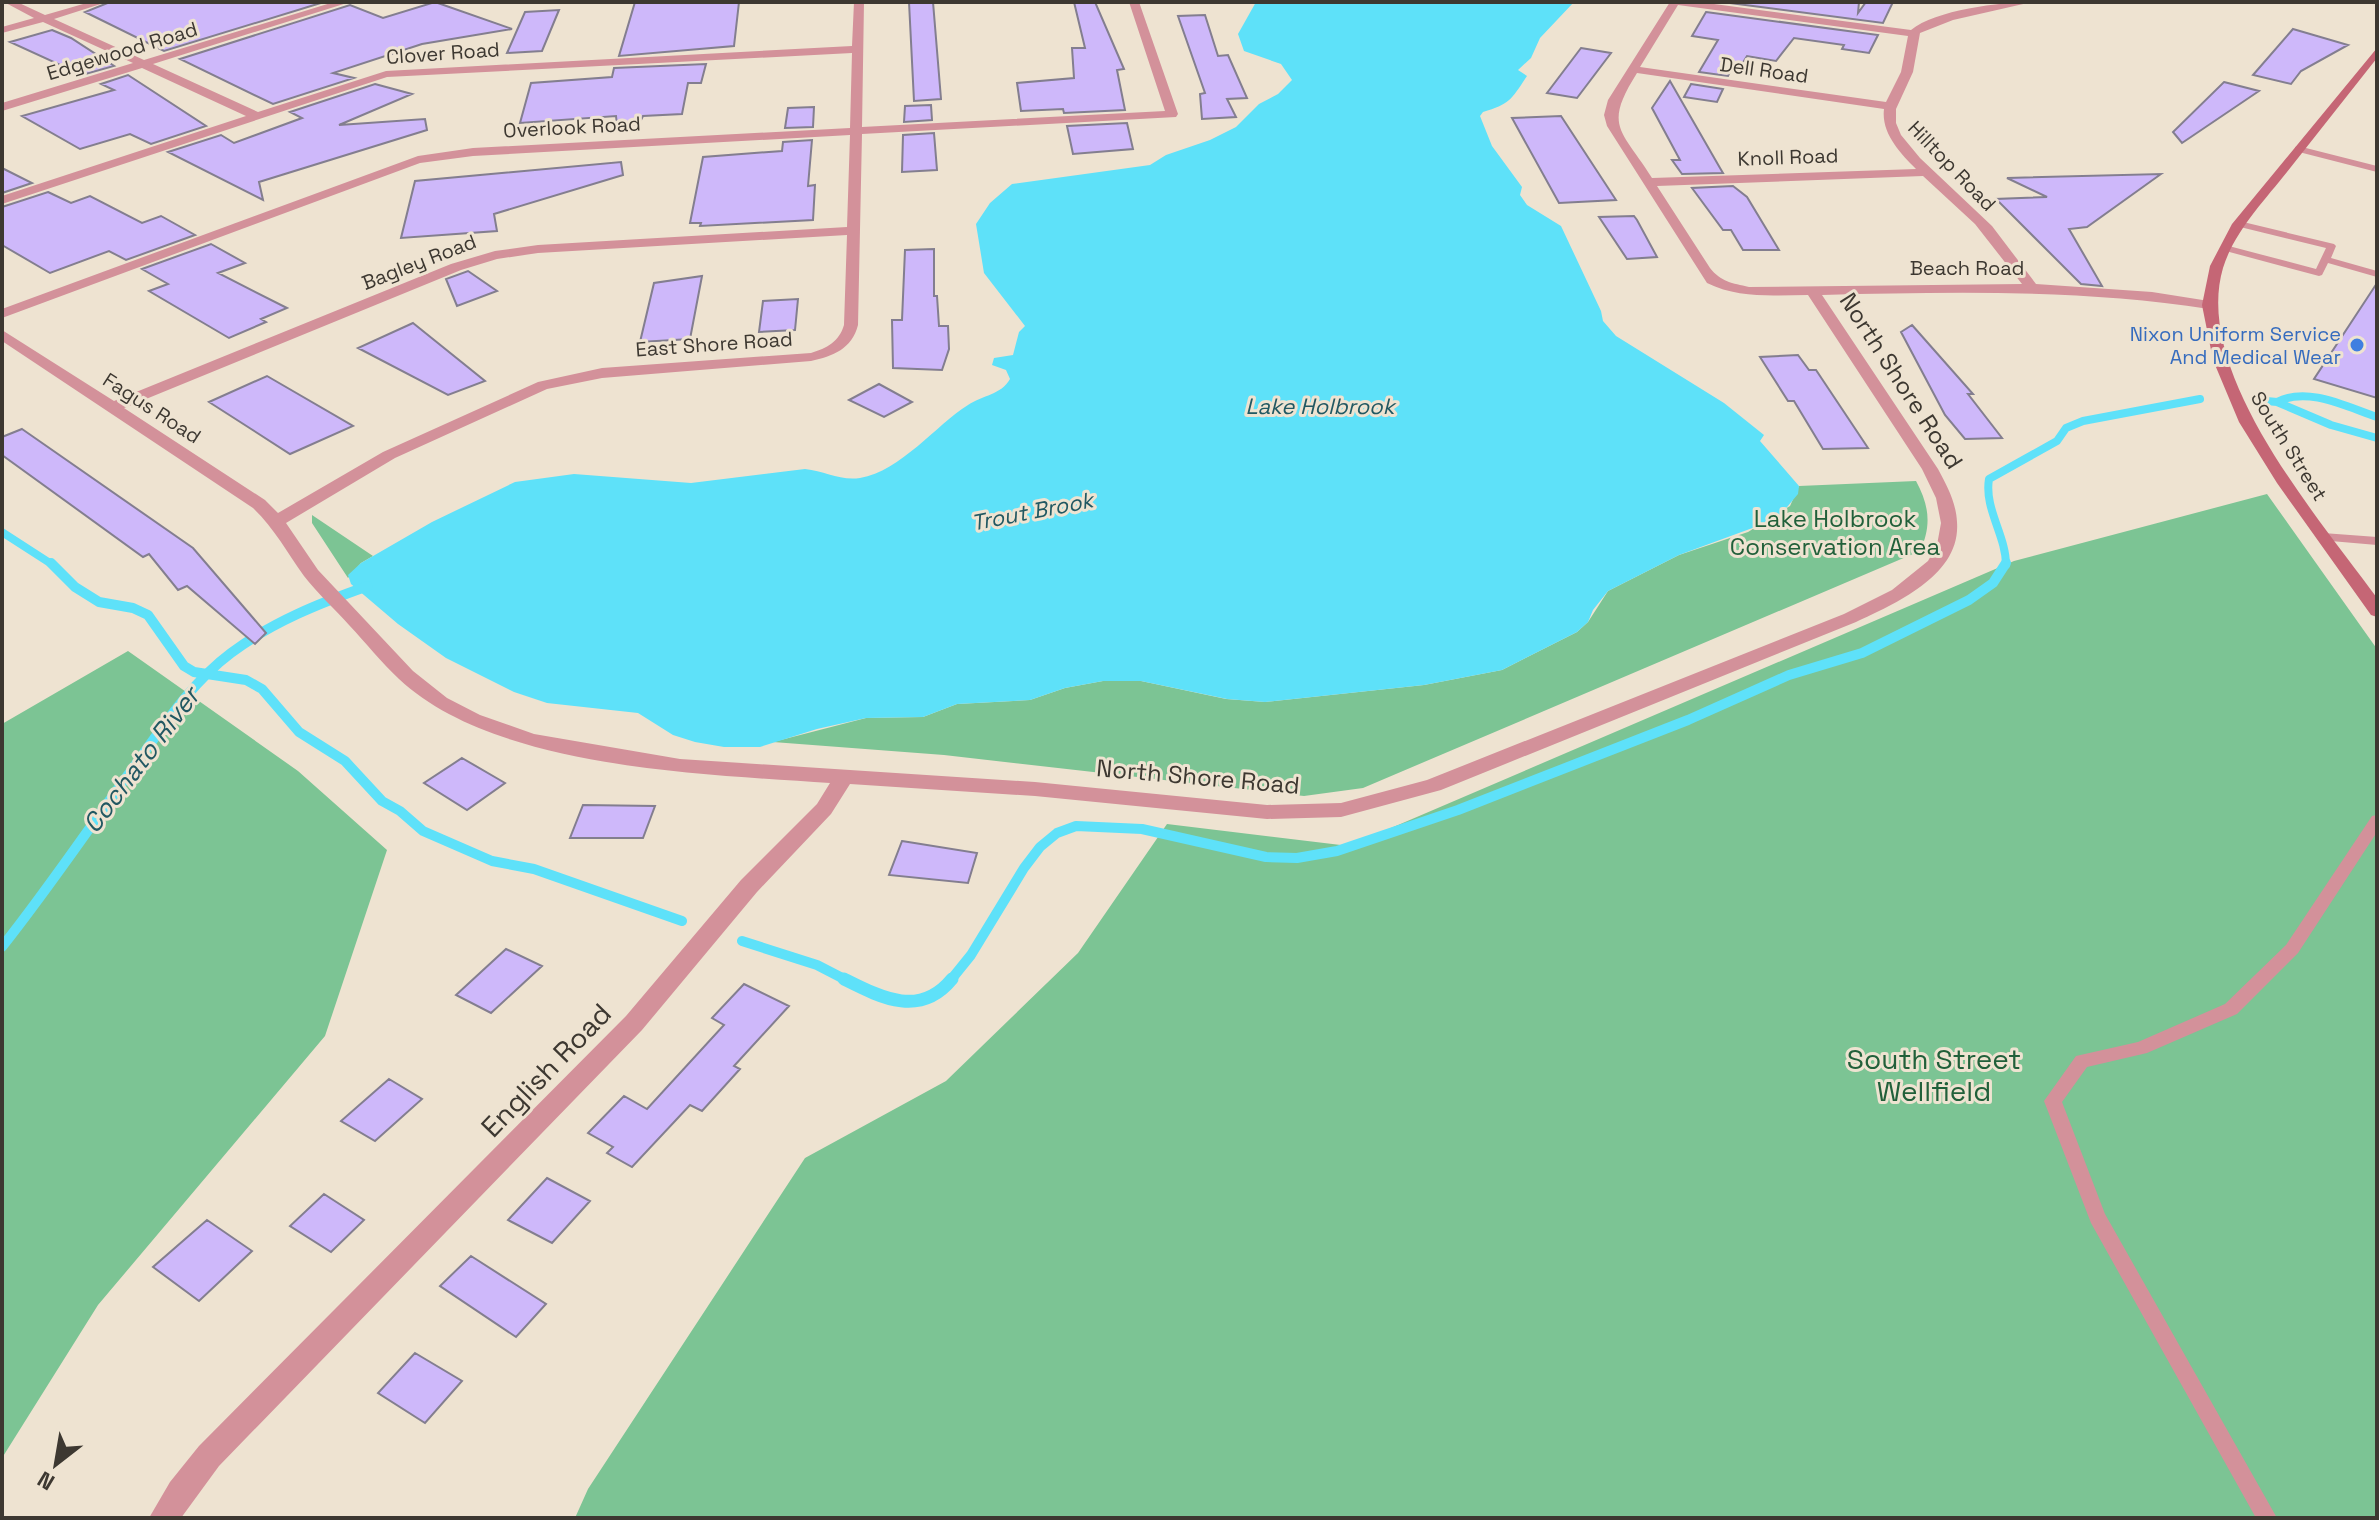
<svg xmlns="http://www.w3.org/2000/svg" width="2379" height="1520" font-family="'Space Grotesk',sans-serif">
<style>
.green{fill:#7cc494}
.water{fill:#5ee1f9}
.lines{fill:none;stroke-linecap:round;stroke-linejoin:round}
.stream-far2{stroke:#5ee1f9;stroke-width:8}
.stream-far1{stroke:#5ee1f9;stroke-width:10}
.stream{stroke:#5ee1f9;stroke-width:13}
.building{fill:#ceb8fa;stroke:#837e8f;stroke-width:2}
.service{fill:#d3919a;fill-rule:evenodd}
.minor{fill:#d3919a;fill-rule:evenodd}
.secondary{fill:#c56675;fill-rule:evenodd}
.shop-dot{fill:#3f7fe0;stroke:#eee3d1;stroke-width:3}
.labels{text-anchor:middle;stroke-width:6;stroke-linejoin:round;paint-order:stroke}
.far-street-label{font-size:20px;fill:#3d3831;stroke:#eee3d1}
.far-shop-label{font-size:20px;fill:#366cbe;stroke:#eee3d1;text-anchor:end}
.far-water-label{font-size:22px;font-style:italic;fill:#215862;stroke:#eee3d1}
.street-label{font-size:24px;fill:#3d3831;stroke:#eee3d1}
.park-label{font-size:24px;fill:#21603a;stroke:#eee3d1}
.water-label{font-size:26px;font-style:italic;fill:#215862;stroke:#eee3d1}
.near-park-label{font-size:28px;fill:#21603a;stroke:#eee3d1}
.near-street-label{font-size:28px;fill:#3d3831;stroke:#eee3d1}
</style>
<rect width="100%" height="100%" fill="#eee3d1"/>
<path class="green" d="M1916 481C1929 505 1932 525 1920 551L1363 788 1304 796 944 755 773 742 866 718 923 717 957 704 1030 700 1065 688 1103 681H1141L1226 699 1265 702 1424 685 1502 670 1577 632 1588 622 1608 591 1679 555 1748 532 1790 506 1799 486Z
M2267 494 2377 649V1518H575L588 1489 805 1158 946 1081 1078 953 1167 824 1349 846 2014 561Z
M312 515 373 556 361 563 348 578 312 523Z
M128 651 298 771 387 850 325 1036 98 1305 2 1458V724Z"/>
<path class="water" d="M1256 2H1574L1540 38 1531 58 1518 70 1527 76C1511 100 1510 104 1483 112L1480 116 1492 146 1522 187 1520 195 1527 205 1561 226 1601 311 1603 321 1616 336 1724 403 1764 435 1760 441 1799 486 1798 494 1777 519 1679 555 1608 591 1593 610 1588 622 1577 632 1502 670 1424 685 1265 702 1227 699 1141 681H1103L1065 688 1030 700 957 704 923 717 866 718 817 729 760 747H724L695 742 673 735 638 713 547 703 514 692 446 658 398 624 351 584 348 575 361 563 432 522 515 482 574 474 691 483 805 469C825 471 840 481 860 478 901 471 936 425 968 405 983 395 1001 395 1010 379L1006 370 992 365 994 358 1013 355 1019 332 1025 326 984 273 976 224 990 203 1012 184 1150 165 1166 155 1210 140 1236 127 1259 104 1278 94 1292 80 1281 64 1244 51 1238 34Z"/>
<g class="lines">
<path class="stream-far2" d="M2256 400 2277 402 2331 425 2377 438
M2277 402C2308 386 2347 407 2377 417
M2 532 53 565
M2006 565C2006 535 1984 509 1989 479L2057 441 2066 428 2083 421 2200 399"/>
<path class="stream-far1" d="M51 563 75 587 99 602 133 608 148 615 184 666 194 672 246 680 262 689 299 732 345 761 382 801 400 811 423 831 492 861 534 869 682 921
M742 941 817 965 848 981
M2 947C49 888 91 825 136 764 164 725 192 682 231 653 272 622 320 603 368 586
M950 981 971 955 1024 868 1040 847 1057 833 1076 826 1142 829 1266 857 1297 858 1337 851 1458 810 1688 720 1789 675 1862 653 1969 600 1993 583 2006 563"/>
<path class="stream" d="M844 979C882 998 920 1018 952 979"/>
</g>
<path class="building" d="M110 2H324L164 51 85 12Z
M435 2 512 29 422 44 333 73 354 78 273 104 180 59 350 5 383 18Z
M635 2H739L734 46 619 56Z
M909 2H933L941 99 914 101Z
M1074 2H1095L1124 69 1117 70 1125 110 1064 113 1063 109 1021 111 1017 83 1074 78 1072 48H1085Z
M1722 2H1859L1858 13 1866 2H1893L1883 23Z
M559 10 542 51 507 53 525 12Z
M1706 12 1878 35 1869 53 1842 49 1844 45 1794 38 1776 61 1747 56 1742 64 1734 63 1728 76 1699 72 1718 40 1692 36Z
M1205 15 1218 56 1228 55 1247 98 1227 99 1236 117 1202 119 1200 94 1205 93 1178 16Z
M2293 29 2348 45 2301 71 2291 84 2253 75Z
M52 30 71 38 114 66 82 75 10 42Z
M1581 48 1611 53 1577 98 1547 93Z
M706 64 701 83H688L682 114 643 116 639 124 617 125 616 116 520 123 531 83 612 77 614 68Z
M128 75 206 126 151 144 130 134 80 149 22 116 114 90 101 84Z
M1670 81 1720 168 1723 173 1682 174 1672 160H1680L1652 108Z
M2224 82 2259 91 2182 143 2173 132Z
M375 84 412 94 339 125 425 119 427 130 259 182 263 200 168 152 221 135 234 143 302 118 290 112Z
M1691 84 1723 89 1717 102 1684 97Z
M931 105 932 120 904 122 905 106Z
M814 107 813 127 785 128 788 108Z
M1561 116 1616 200 1559 203 1512 118Z
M1127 123 1133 149 1073 154 1067 126Z
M934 133 937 170 902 172 903 135Z
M812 140 808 186 815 185 813 220 700 226 701 223H690L703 157 782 151 783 142Z
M621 162 623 175 494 214 497 231 401 238 415 181Z
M2 168 32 183 2 193Z
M2161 174 2087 227 2069 229 2102 286 2081 284 1996 199 2047 197 2007 178Z
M1733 186 1747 197 1779 250H1743L1731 230H1723L1692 188Z
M48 192 71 203 90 196 142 223 161 216 195 235 126 260 109 251 50 273 2 245V207Z
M1634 216 1637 220 1657 257 1627 259 1599 217Z
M211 244 245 263 218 273 287 308 261 319 266 322 229 338 149 291 168 284 142 269Z
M934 249V296H937L939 326H948L949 349 942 370 893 368 892 320H902L905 250Z
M468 271 497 291 457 306 446 279Z
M702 276 690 339 640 342 654 283Z
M2377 283V398L2314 379Z
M798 299 795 330 759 332 763 301Z
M413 323 485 381 448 395 358 348Z
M1912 325 1973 394H1968L2002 438 1965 439 1945 415 1901 332Z
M1798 355 1809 370H1816L1868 448 1823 449 1794 401H1788L1760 357Z
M267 376 353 426 290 454 209 402Z
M879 384 912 402 884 417 849 400Z
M22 429 193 548 266 633 255 644 187 586 178 590 149 554 143 557 2 455V437Z
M462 758 505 783 467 810 424 783Z
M583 805 655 806 643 838H570Z
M902 841 977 853 968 883 889 875Z
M506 949 542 966 491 1013 456 995Z
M744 984 789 1006 734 1066 740 1069 702 1111 690 1105 632 1167 607 1153 613 1147 588 1133 624 1096 647 1109 724 1025 712 1018Z
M389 1079 422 1099 375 1141 341 1121Z
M547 1178 590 1201 552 1243 508 1220Z
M324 1194 364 1220 331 1252 290 1226Z
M207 1220 252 1251 199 1301 153 1267Z
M471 1256 546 1304 516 1337 440 1286Z
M415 1353 462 1381 425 1423 378 1393Z"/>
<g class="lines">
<path class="service" d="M2298 146 2377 166V172L2295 151V147Z
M2239 221 2334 244 2336 246 2331 258 2377 271V277L2328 263 2322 275 2319 276 2222 250V246L2225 245 2316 269 2326 248 2236 226 2234 224Z
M2323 533 2377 537V545L2319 540 2317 537 2319 534Z
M2377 815V832L2298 953 2237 1014 2147 1053 2087 1067 2062 1102 2105 1214 2277 1518H2256L2091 1223 2044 1101 2076 1056 2138 1042 2225 1004 2286 945 2372 816Z"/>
<path class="minor" d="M4 2H17L45 15 90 2H107L54 19 144 60 334 2H350L153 64 258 112 386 71 852 46 854 2H864L862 127 1165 111 1129 2H1139L1178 114 1176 117 862 134 858 325C852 349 833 356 811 361L602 378 547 389 395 458 286 523 318 570 413 671 447 698 480 715 534 734 680 759 1035 782 1267 805 1341 803 1427 780 1844 614 1892 590 1928 561 1937 545 1941 523 1936 498 1922 469 1808 295C1774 295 1739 299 1707 283L1607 126 1604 115 1608 100 1670 2H1699L1911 30C1935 10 2001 2 2032 2L1953 20 1920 33 1913 72 1896 109V123L1901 135 1920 158 1992 226 2036 284 2152 292 2209 301 2216 305 2209 309C2080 289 1952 292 1822 295L1938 469C1947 486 1956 502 1957 522 1961 575 1896 603 1856 622L1441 790 1341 817 1267 819 1035 796 850 784 831 814 757 892 642 1030 219 1466 181 1518H149L170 1482 199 1446 626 1016 741 880 817 804 830 783C703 774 495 769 399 679 381 662 366 643 349 625 335 609 317 593 304 576 287 552 274 528 253 508L2 341V330L114 401 451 264 495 251 538 245 847 227 850 135 473 156 420 163 2 318V309L418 156 473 148 850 128 852 53 387 77 2 204V196L246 116 142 68 2 111V103L133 63 43 22 2 33V27L34 18ZM1678 5 1908 36 1901 72 1886 102 1640 67ZM1637 73 1884 109C1881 133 1900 153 1916 169L1652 178C1621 129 1603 127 1637 73ZM1923 176 1975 224 2022 284 1749 287C1732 283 1721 282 1710 268L1657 186ZM847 235 844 325C839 342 827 348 811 353L602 368 538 382 383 452 278 513 265 500 124 408 461 270 497 259 538 253Z"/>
<path class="secondary" d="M2377 48V58C2347 96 2317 134 2287 172 2264 201 2234 232 2223 268 2192 373 2319 518 2377 598V617L2371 615 2277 483 2239 422 2213 360 2202 305 2210 266 2232 224Z"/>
</g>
<circle class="shop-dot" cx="2357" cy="345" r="8"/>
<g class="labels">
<g class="far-street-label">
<text transform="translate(122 51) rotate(-17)" y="7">Edgewood Road</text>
<text transform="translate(443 53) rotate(-4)" y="7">Clover Road</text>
<text transform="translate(1764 70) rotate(8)" y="7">Dell Road</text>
<text transform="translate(572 127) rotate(-3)" y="7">Overlook Road</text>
<text transform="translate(1788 157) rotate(-2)" y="7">Knoll Road</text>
<text transform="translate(1952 166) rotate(46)" y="7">Hilltop Road</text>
<text transform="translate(419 262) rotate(-21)" y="7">Bagley Road</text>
<text x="1967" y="275">Beach Road</text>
<text transform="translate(714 344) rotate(-4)" y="7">East Shore Road</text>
<text transform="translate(152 408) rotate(33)" y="7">Fagus Road</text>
<text transform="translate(2289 446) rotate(58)" y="7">South Street</text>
</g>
<g class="far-shop-label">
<text x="2341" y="341">Nixon Uniform Service<tspan x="2341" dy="23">And Medical Wear</tspan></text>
</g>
<g class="far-water-label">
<text x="1320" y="414">Lake Holbrook</text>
<text transform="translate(1032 511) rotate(-11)" y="8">Trout Brook</text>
</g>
<g class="street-label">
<text transform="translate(1901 381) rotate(57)" y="8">North Shore Road</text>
<text transform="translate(1198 777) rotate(5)" y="8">North Shore Road</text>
</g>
<g class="park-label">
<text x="1835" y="527">Lake Holbrook<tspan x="1835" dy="28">Conservation Area</tspan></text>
</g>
<g class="water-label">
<text transform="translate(141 760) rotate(-53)" y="9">Cochato River</text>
</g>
<g class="near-park-label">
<text x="1934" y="1069">South Street<tspan x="1934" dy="32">Wellfield</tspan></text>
</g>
<g class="near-street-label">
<text transform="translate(546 1070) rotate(-46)" y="10">English Road</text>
</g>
</g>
<rect width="2379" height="1520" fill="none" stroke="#3d3831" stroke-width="8"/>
<g transform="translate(56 1464) rotate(211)" stroke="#eee3d1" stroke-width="6" paint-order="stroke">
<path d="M0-6L14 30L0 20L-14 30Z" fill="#3d3831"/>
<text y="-12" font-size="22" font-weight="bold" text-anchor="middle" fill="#3d3831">N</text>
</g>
</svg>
